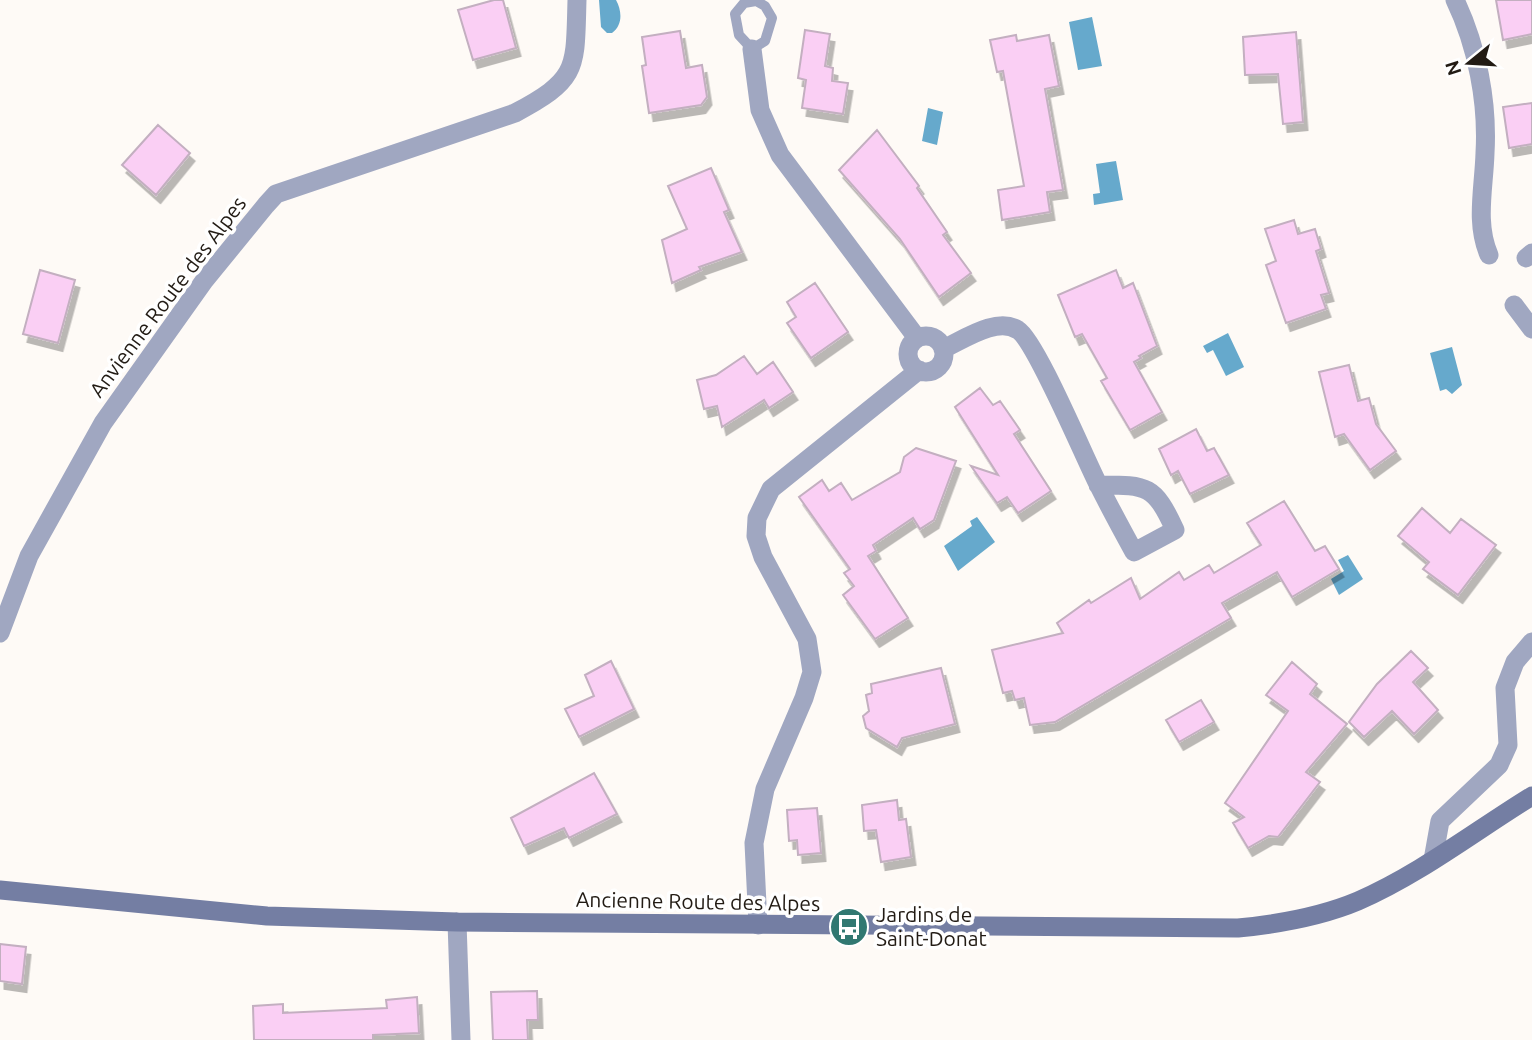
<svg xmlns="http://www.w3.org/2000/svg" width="1532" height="1040" font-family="Ubuntu,sans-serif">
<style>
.water{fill:#66a9cc}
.building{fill:#facff4;stroke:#c3afc0;stroke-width:2;filter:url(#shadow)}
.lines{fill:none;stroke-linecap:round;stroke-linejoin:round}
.service{stroke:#a0a7c1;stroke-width:10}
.minor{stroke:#a0a7c1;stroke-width:19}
.secondary{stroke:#747ea3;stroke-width:19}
.labels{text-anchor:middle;stroke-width:7;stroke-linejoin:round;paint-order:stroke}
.street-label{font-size:21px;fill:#221b14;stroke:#fff}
.poi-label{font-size:21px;fill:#221b14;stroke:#fff;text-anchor:start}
</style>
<defs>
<filter id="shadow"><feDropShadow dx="4.5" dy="8" stdDeviation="0" flood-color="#0004"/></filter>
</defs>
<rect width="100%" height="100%" fill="#fefaf6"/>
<path class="water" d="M599 0H616C622 11 623 25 612 33H607L601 27Z
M1092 17 1102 66 1078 70 1069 22Z
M928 108 943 112 937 145 922 141Z
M1116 161 1123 200 1094 205 1093 194 1100 193 1096 164Z
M1228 333 1244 367 1226 376 1213 350 1207 353 1203 346Z
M1452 347 1462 385 1452 394 1446 389 1440 391 1430 353Z
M977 517 995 542 958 571 944 546 972 526 970 521Z
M1348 555 1363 579 1339 595 1331 579 1344 571 1338 560Z"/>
<path class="building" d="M494 0H503L516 48 473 60 458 10Z
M1496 0H1532V34L1503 40Z
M805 30 830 34 825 66 833 68 832 81 848 83 843 114 802 108 806 80 798 78Z
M680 31 686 68 702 65 707 97 701 105 649 113 642 66 646 65 642 37Z
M1296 32 1303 122 1283 124 1278 74 1245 75 1243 37Z
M1016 35 1017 41 1049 35 1059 86 1045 89 1063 190 1047 192 1050 212 1002 220 998 190 1024 186 1003 71 997 72 990 40Z
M1532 103V144L1509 148 1503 107Z
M158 125 190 153 156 195 122 165Z
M877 130 919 186 917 188 947 232 943 235 971 273 939 297 900 239 839 170Z
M711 168 729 210 724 212 742 252 699 267 701 270 672 283 662 240 687 229 668 186Z
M1294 220 1298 234 1315 229 1321 249 1316 251 1329 293 1321 295 1326 309 1286 323 1266 265 1276 261 1265 229Z
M40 270 75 280 58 343 23 334Z
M1116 270 1123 288 1133 283 1157 346 1139 356 1141 358 1134 362 1162 412 1130 430 1101 381 1107 378 1082 334 1075 337 1058 295Z
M815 283 848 332 811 358 787 323 796 317 787 302Z
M744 356 757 374 773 362 793 392 769 408 764 400 722 427 717 406 704 409 697 380 716 375Z
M1349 365 1358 401 1369 398 1376 424 1396 451 1370 470 1344 434 1335 437 1319 372Z
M980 388 993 405 1000 401 1020 430 1014 434 1051 491 1018 513 1007 497 997 503 971 466 998 475 955 407Z
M1196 429 1207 451 1214 448 1229 475 1190 494 1178 471 1171 475 1159 449Z
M916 448 956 461 934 520 920 529 913 518 873 545 876 551 868 556 908 618 875 639 843 595 854 586 844 573 850 569 799 497 822 480 829 491 841 483 852 500 900 472 904 457Z
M1284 501 1315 551 1325 546 1339 569 1292 597 1277 572 1222 603 1231 618 1055 722 1030 725 1024 698 1015 700 1012 691 1003 693 992 650 1063 633 1057 623 1089 600 1091 603 1131 578 1140 599 1179 572 1184 580 1209 565 1214 573 1261 545 1247 523Z
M1422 508 1450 533 1461 519 1496 545 1458 595 1423 569 1429 562 1398 536Z
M1411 651 1428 668 1413 682 1438 710 1414 734 1392 711 1364 737 1349 722 1377 684Z
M611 661 634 709 579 737 565 709 594 696 585 675Z
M1292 662 1317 684 1310 694 1347 724 1306 772 1320 782 1278 837 1269 836 1248 848 1233 823 1244 817 1225 803 1288 711 1266 695Z
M941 668 955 724 902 738 897 747 866 728 863 716 869 711 866 695 872 693 871 684Z
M1201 700 1214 722 1179 742 1166 720Z
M594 773 617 814 569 838 564 828 524 846 511 818Z
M897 800 899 820 906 819 911 857 881 862 876 830 864 831 862 805Z
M817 808 821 853 798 855 797 840 789 841 787 810Z
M0 944 26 947 22 984 0 981Z
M537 991 538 1020H527L528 1040H493L491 992Z
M417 997 419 1033 373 1035V1040H254L253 1006 283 1004V1013L387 1008 386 1000Z"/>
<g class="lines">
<path class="service" d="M756 1 765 6 772 18 765 41 752 49 739 35 735 14 744 3Z"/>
<path class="minor" d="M1455 0C1477 46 1488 102 1485 153 1484 188 1475 223 1489 255
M752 49 760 110 780 155 917 338
M1526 258 1532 253
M1514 305 1532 329
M908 354a18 18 0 1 1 36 0a18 18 0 1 1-36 0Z
M943 349C963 340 997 316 1018 330 1036 341 1085 459 1099 486 1110 508 1122 530 1134 552L1175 530C1154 484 1147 485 1098 485
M0 633 29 556 103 423 204 281 266 205 276 194 515 113C579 79 575 69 577 0
M1433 860 1440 821 1499 765 1508 745 1505 688 1515 662 1532 642
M457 922 461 1040
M758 925 754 843 765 789 804 698 812 672 807 639 763 557 756 536 757 518 771 489 919 370"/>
<path class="secondary" d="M0 890 267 916 457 922 1238 928C1279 924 1320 917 1358 901 1420 874 1475 831 1532 796"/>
</g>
<defs>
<symbol id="bus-disc" viewBox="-11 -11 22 22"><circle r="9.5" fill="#317871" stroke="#fff"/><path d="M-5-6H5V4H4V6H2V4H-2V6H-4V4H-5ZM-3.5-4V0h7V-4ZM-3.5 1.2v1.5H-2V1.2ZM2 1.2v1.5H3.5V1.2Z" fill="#fff"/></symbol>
</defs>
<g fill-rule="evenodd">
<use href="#bus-disc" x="827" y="905" width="44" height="44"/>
</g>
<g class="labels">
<g class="street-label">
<text transform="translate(168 297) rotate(-53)" y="7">Anvienne Route des Alpes</text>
<text transform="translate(698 902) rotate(1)" y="7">Ancienne Route des Alpes</text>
</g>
<g class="poi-label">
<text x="876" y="922">Jardins de<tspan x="876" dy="24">Saint-Donat</tspan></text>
</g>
</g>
<g transform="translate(1469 63) rotate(252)" stroke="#ffffff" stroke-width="5" paint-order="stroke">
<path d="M0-5L12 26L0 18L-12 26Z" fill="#221b14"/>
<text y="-10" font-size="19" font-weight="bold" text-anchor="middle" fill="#221b14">N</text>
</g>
</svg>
